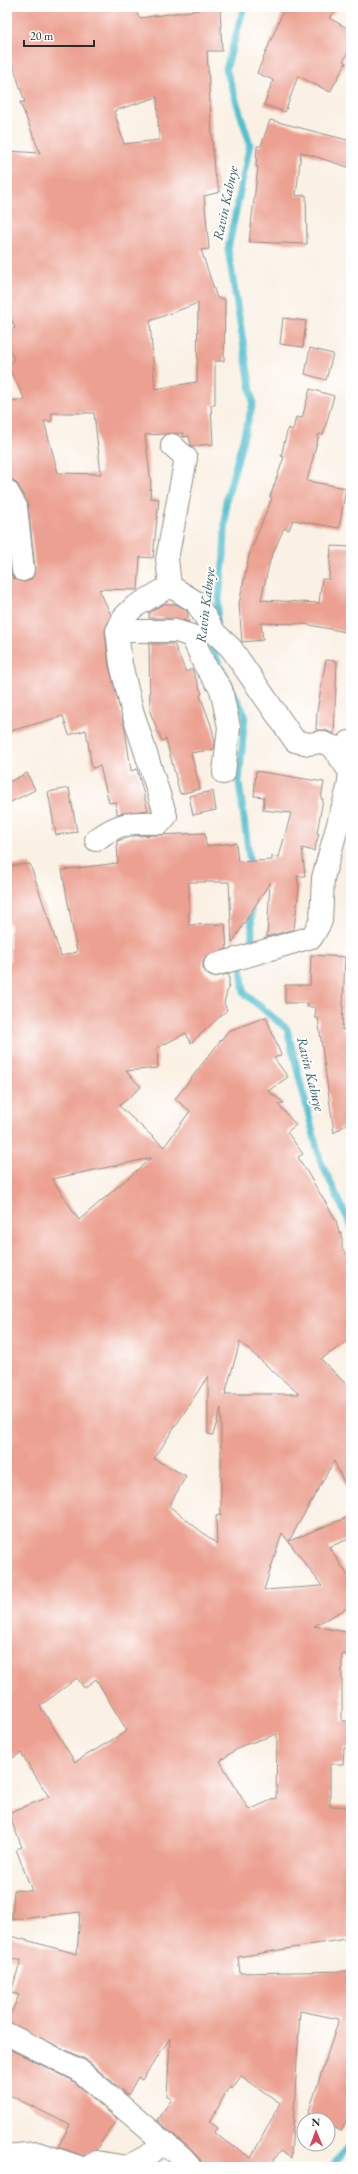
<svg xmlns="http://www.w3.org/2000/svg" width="358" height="2174" font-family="'EB Garamond',serif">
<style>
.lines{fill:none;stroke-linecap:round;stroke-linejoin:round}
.stream{stroke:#54c0cf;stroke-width:7}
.building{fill:#eca091;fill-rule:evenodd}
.street-casing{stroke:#928e87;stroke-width:24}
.street{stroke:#fff;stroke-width:22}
.labels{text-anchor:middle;stroke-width:4;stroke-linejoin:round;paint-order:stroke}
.water-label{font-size:14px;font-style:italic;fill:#395f64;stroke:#fff}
</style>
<rect width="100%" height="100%" fill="#fff"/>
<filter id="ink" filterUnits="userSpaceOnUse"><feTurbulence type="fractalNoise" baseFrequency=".025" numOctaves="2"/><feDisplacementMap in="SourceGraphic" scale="8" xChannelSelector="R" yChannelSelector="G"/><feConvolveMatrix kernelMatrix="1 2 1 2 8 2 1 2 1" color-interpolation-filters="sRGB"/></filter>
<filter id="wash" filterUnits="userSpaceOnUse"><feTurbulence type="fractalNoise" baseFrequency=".012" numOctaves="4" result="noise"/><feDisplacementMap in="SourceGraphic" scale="16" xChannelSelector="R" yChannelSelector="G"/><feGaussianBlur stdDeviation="0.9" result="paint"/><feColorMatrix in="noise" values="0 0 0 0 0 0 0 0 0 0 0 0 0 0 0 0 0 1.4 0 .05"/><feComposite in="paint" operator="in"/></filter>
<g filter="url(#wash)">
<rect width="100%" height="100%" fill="#faf0e3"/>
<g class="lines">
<path class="stream" d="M216 624 224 555 226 501 253 403 228 249 250 144 226 69 244 7
M214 636 211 647 245 715 239 782 251 870
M246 951 252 937 251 903
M243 961 241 966 244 993 287 1029 320 1160 351 1226
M332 2167 351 2143"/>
</g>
<g id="blocks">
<path class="building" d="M7 7H135L139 18 198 10V7H220L222 51H207L214 172 220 192 204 196 209 249 201 250 217 298 225 299 224 361H215V405H211L213 444 191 446 189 436 183 437V433L145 435 151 484 150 498 159 499 153 558 140 557 138 590 99 589 111 615 105 631 109 666 125 728 131 771 137 769 148 810 117 814 116 802 109 803 100 766 92 768 86 730 69 735 63 716 7 732V539L11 571 13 578 24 582 30 580 34 575 35 569 28 505 18 485 13 480 7 479V401L25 400 7 365 14 360 7 342V331L15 328 7 310V151L40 153 20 102H25L7 47ZM157 97 159 140 124 144 114 111ZM198 303 197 382 155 389 150 321ZM52 413H94L101 474 58 473 44 421H52Z
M285 7H339L329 18 351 30V48L343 61 346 63 330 92 298 76 285 112 264 105 273 80 257 73Z
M270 120 351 141V168L301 152 296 196 306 195 307 244 249 242 258 167H256L257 146H261Z
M283 318 306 321 303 347 280 344Z
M310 348 333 354 326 380 305 374Z
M310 389 334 396 323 435 319 434 307 481 346 488 339 528 293 520 289 530 284 528 270 560 261 600 319 603 322 579H329L331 546 351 547V633L304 624 261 623 263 640 242 642 239 604 249 555 272 498 270 497 284 457 281 456 288 428 293 430 296 417 302 418Z
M163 604H176L187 611 189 622 176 618H149V613Z
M149 644H174L186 672 192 669 202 694 200 695 211 725 215 742 214 749 191 753 200 789 180 794 166 739 162 741 150 712Z
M326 660 337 661 334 734 325 730H316L317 711Z
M256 771 324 782 321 799H323L317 833 319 834 314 851 302 848 305 876H297L299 889 294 929 267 937 270 882 232 943 229 882H189V925L225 924 227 949 206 956 203 962V968L207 974 212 977 229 974V985L224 1003 227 1010 191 1043 186 1033 157 1048 158 1068 126 1071 141 1087 119 1106 164 1147 190 1111 175 1099 228 1031 266 1017 281 1055 274 1058 288 1077 268 1091 284 1103 278 1104 296 1125 287 1132 303 1154 298 1157 336 1220 339 1233H342V1248L351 1260V1339L321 1359 351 1389V1497L334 1461 289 1541 351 1516V1538L329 1547 351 1580V1606L314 1626 351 1633V1656L342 1654V1721H351V1748H344L343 1764H330V1806L351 1807V1883H346L351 1911V1938L238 1957 240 1973 351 1971V2113L341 2131 328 2124V2120H320L308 2114 339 2019 300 2011 291 2158 280 2151 268 2167H202L200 2159 191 2150 157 2120 172 2099 167 2096 170 2038 142 2080 138 2077 128 2095 85 2059 7 2022 19 1995 11 1992 21 1960 7 1959V1935L77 1954 80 1912 12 1920 14 1890 32 1891 16 1849 22 1847 8 1813 49 1797 21 1753 7 1761V961H10V923H7V866L30 864 61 956 77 952 62 870 118 863 117 841 134 836 205 833 206 846 236 843 238 862 272 860V856L279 857 291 813 263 810 264 797 254 796ZM151 1158 79 1220 52 1179ZM240 1342 299 1394H225ZM208 1376V1434L213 1435 221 1408V1515L216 1516 217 1544 169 1506 186 1476 154 1459ZM282 1533 289 1542 322 1586 264 1590ZM77 1678 84 1688 96 1679 127 1731 75 1762 40 1706ZM277 1734 276 1798 249 1810 220 1761 241 1746ZM241 2076 280 2103 251 2158 214 2133 218 2128 210 2122 229 2087 232 2089Z
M27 773 35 790 7 804V783Z
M69 788 77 832 56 835 48 792Z
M213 791 216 810 193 815 189 796Z
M311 955 345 957 342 1030 349 1029 351 1043V1121L334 1133 318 1018H315L316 1007H307L308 1003H285V985H310Z
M7 2048 72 2080 117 2119 96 2150 84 2156 58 2147 70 2125 7 2094Z"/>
</g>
</g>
<g filter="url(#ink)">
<use href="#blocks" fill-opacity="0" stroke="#928e87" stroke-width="1"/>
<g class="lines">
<defs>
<path id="street" d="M172 445 186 458 167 559 170 586 196 602 215 633 231 648 295 741 309 744 321 742 332 746 350 772
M7 491 16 507 23 570
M117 631H176L192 636 204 664 221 689 229 727 224 773
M96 840C119 822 131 822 160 823L166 816 132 710 121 664 117 631 123 618 134 607 170 586
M215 965 312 937 321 921 323 878 348 788 350 772 349 742
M7 2034 79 2070 182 2158 190 2167
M7 2156 37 2153 79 2167
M89 2167 96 2162 127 2167 149 2155 164 2142"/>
</defs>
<use href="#street" class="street-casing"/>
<use href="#street" class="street"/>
</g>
</g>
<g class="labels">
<g class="water-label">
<text transform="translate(225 203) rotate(-78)" y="5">Ravin Kabuye</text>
<text transform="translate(205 605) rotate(-83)" y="5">Ravin Kabuye</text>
<text transform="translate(311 1074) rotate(76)" y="5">Ravin Kabuye</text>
</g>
</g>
<rect width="358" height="2174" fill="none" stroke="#fff" stroke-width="24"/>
<g transform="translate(316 2132) rotate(359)"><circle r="19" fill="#ffffff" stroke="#aaaaaa"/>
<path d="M0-3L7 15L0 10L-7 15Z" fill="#d1495b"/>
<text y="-6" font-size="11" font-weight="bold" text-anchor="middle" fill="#2b2b2b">N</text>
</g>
<path d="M24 40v6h70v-6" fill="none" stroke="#2b2b2b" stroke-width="2"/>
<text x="30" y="40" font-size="12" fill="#2b2b2b" stroke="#ffffff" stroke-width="3" paint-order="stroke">20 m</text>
</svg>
